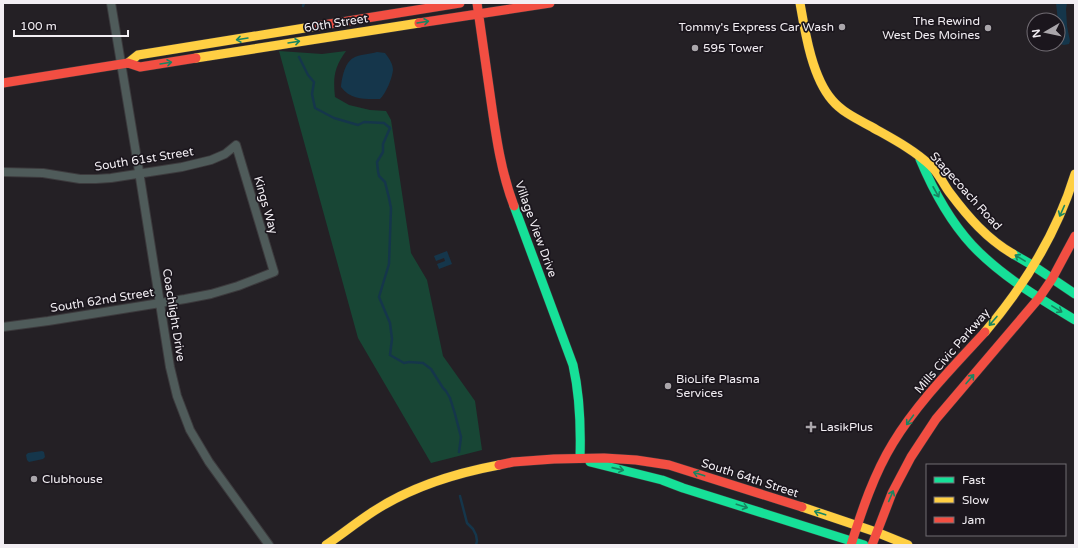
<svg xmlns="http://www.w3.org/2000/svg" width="1078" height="548" font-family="'Varela Round',sans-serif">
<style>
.green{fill:#184635}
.water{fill:#15364b}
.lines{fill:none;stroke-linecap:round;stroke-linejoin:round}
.stream{stroke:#15364b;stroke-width:2.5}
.street-casing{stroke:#3c3a3d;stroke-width:10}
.fast-casing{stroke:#3c3a3d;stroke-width:10}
.slow-casing{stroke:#3c3a3d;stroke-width:10}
.jam-casing{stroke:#3c3a3d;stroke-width:10}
.street{stroke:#4f5b5a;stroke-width:8}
.fast{stroke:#16e098;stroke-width:9}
.slow{stroke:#ffcf43;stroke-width:9}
.jam{stroke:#f24e42;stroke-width:9}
.oneway{stroke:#188561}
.poi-dot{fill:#aaa6ab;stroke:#1b161d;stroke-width:1.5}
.labels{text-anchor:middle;stroke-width:3.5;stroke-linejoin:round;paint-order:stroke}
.poi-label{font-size:12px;fill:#f2eef3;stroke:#1b161d;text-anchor:start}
.street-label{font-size:12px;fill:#f2eef3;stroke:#1b161d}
</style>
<rect width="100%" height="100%" fill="#242025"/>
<path class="green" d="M279 51 322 54 346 51C334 68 333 77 335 97L349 105 370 110 386 111 391 120 411 253 427 280 443 356 475 401 482 450 431 463 358 338Z"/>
<path class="water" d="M1056 3H1067L1066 9 1067 26 1070 41 1069 44 1064 45 1060 44 1058 40V21Z
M377 52 385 53C389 58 393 64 393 70 392 79 386 93 380 99 364 99 351 100 341 87 342 77 345 61 355 57 362 54 370 54 377 52Z
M447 251 452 264 439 269 437 264 445 261 444 258 436 261 434 256Z
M42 451 44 452 45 457 43 459 29 462 27 460 26 455 28 453Z"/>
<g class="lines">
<path class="stream" d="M303 6 304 3
M299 57 308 75 314 82 312 94 315 108 334 118 358 125 364 122 384 123 390 128 383 144V152L377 162 378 171 379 176 385 182 389 198 391 208 389 264 379 297 390 323 392 339 390 355 404 363 409 362 423 363 431 369 443 388 446 391 450 398 455 414 461 437 459 452
M460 496 467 523 473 529 476 535 477 541 476 545"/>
<defs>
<path id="street" d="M111 3 138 165 170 367 177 396 190 430 209 462 269 545
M3 172 43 173 80 179H96L111 178 182 167 211 160 225 154 236 145 274 272 238 286 211 294 185 299 48 321 3 327"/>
<path id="fast" d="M920 159C933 190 949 220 972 245 1001 276 1039 298 1075 320
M514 206 573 365C580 396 581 426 580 458
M1013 254 1032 265 1075 294
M590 462 662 480 683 488 864 545"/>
<path id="slow" d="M800 3C805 32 812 77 832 100 842 112 857 119 870 126 891 138 913 149 931 166 939 173 943 184 950 193 968 217 987 239 1013 254
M196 58 419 23
M128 63 138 55 317 26
M985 332C1025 285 1057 233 1075 174
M802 507 876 532 908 545
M326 545C342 534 357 522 374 511 411 487 456 473 499 465"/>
<path id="jam" d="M477 3C482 36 486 68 491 101 496 136 501 172 514 206
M419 23 550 3
M317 26 460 3
M3 83 128 63 140 67 196 58
M499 465 513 462 554 459 604 458 636 460 669 465 802 507
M851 545C862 510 874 474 893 443 918 402 953 367 985 332
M872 545 892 493 911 457 936 419 1039 298 1052 279 1075 236"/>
</defs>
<use href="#street" class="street-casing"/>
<use href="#fast" class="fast-casing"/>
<use href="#slow" class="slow-casing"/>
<use href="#jam" class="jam-casing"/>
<use href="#street" class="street"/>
<use href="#fast" class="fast"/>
<use href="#slow" class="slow"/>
<use href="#jam" class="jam"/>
</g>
<defs><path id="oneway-shaft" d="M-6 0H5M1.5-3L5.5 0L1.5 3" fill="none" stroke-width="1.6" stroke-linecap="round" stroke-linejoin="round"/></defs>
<g class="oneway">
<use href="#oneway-shaft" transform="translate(423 22) rotate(-9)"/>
<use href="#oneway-shaft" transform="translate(242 39) rotate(171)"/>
<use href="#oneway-shaft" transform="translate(294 42) rotate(-9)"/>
<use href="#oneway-shaft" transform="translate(166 63) rotate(-9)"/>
<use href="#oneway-shaft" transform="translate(936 192) rotate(61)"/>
<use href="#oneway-shaft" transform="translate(1062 211) rotate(114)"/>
<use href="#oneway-shaft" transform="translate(1020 258) rotate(-149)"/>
<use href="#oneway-shaft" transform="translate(1057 309) rotate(31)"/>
<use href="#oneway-shaft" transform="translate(993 321) rotate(131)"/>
<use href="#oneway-shaft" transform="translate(970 379) rotate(-49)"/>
<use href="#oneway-shaft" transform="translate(910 420) rotate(126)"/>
<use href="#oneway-shaft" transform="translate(618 469) rotate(13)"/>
<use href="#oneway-shaft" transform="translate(699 474) rotate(-162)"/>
<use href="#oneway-shaft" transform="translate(891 496) rotate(-67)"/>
<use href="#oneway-shaft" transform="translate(742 506) rotate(18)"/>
<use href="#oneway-shaft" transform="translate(820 513) rotate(-162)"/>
</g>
<g class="poi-dot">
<circle cx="842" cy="27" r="4"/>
<circle cx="988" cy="28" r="4"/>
<circle cx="695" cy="48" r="4"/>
<circle cx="668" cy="386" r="4"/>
<path d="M809 421h4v4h4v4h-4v4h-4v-4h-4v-4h4z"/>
<circle cx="34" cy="479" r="4"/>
</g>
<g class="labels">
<g class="poi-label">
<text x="980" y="25" text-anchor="end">The Rewind<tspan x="980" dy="14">West Des Moines</tspan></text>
<text x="834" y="31" text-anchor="end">Tommy's Express Car Wash</text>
<text x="703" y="52">595 Tower</text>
<text x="676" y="383">BioLife Plasma<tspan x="676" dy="14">Services</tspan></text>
<text x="820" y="431">LasikPlus</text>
<text x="42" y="483">Clubhouse</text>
</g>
<g class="street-label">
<text transform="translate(336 23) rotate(-9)" y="4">60th Street</text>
<text transform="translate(144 159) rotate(-9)" y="4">South 61st Street</text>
<text transform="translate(966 191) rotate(48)" y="4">Stagecoach Road</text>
<text transform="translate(266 205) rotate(74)" y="4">Kings Way</text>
<text transform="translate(536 229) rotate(70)" y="4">Village View Drive</text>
<text transform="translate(102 300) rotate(-9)" y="4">South 62nd Street</text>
<text transform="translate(174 315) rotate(81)" y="4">Coachlight Drive</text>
<text transform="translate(952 351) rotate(-49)" y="4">Mills Civic Parkway</text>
<text transform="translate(750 478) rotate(18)" y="4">South 64th Street</text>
</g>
</g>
<rect width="1078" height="548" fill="none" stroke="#f2eef3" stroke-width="8"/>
<rect x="926" y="464" width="140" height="72" fill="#1b161d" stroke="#716c73"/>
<rect x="934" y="477" width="20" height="6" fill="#16e098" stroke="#716c73"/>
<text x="962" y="484" font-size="12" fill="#f2eef3">Fast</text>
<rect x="934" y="497" width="20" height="6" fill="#ffcf43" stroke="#716c73"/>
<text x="962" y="504" font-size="12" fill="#f2eef3">Slow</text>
<rect x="934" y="517" width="20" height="6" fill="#f24e42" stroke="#716c73"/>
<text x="962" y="524" font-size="12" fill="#f2eef3">Jam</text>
<g transform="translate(1046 32) rotate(261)"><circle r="19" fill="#1b161d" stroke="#716c73"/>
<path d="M0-3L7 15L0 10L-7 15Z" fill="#aaa6ab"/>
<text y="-6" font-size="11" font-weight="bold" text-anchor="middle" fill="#f2eef3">N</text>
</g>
<path d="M14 30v6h114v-6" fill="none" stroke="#f2eef3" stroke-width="2"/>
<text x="20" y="30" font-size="12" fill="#f2eef3" stroke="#1b161d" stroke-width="3" paint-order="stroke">100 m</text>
</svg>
